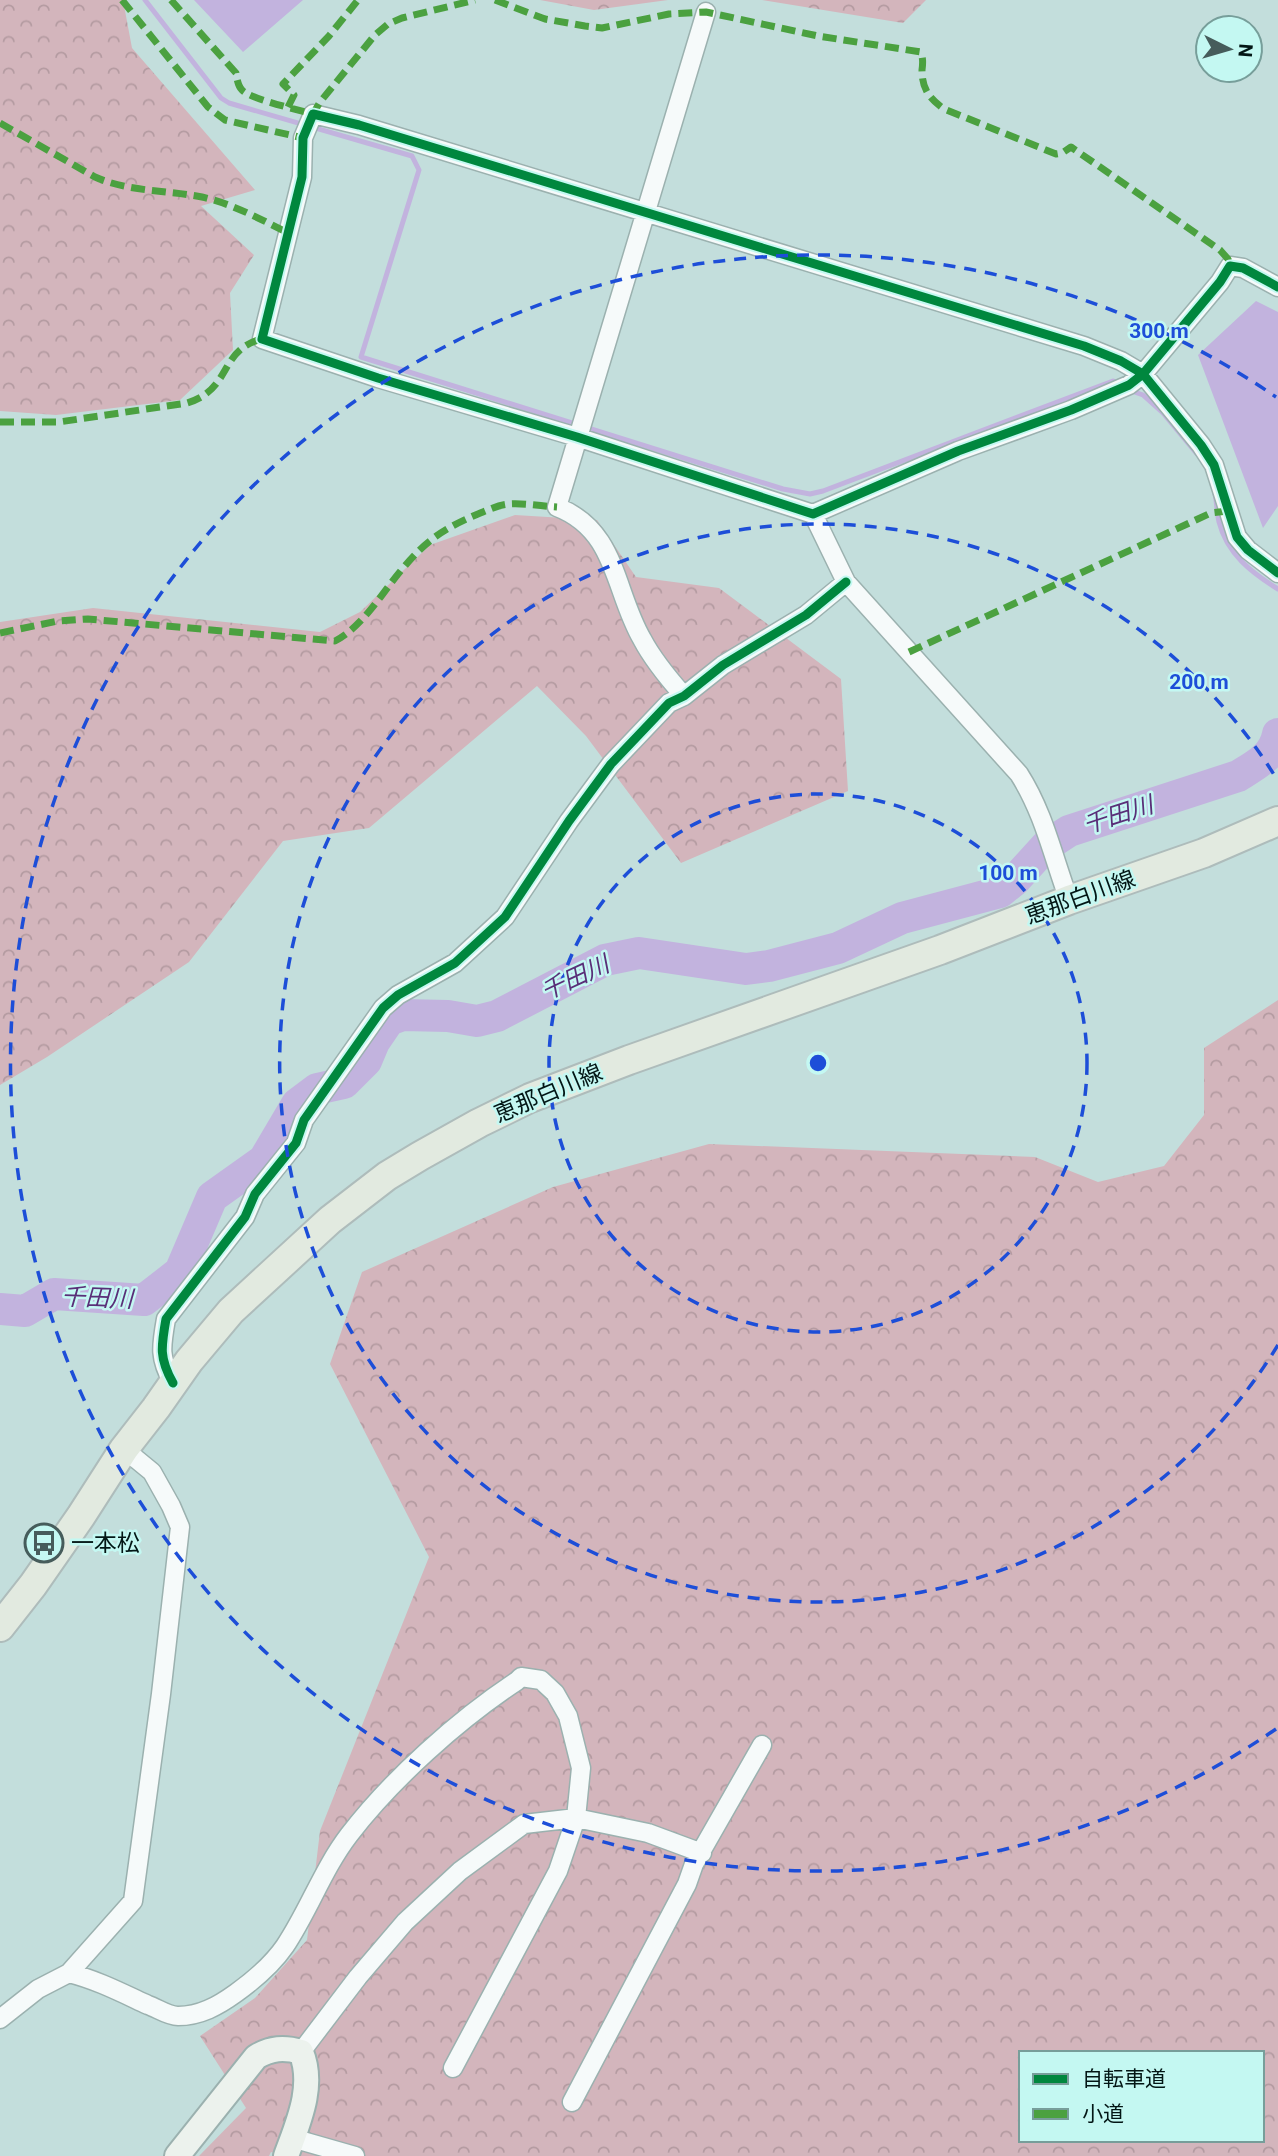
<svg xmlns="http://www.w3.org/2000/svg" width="1278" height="2156" font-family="Roboto,'Noto Sans JP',sans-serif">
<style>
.forest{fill:url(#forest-crowns);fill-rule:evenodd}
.water{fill:#c2b3de}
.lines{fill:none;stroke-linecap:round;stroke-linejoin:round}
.stream{stroke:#c2b3de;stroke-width:5}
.river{stroke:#c2b3de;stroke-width:32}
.street-casing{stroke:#9bb1af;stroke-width:21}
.secondary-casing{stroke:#9bb1af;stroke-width:28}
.primary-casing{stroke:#aebcbb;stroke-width:32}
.street{stroke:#f6fafa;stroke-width:18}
.secondary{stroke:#ecf2ed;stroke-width:24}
.primary{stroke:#e2eae0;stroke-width:28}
.quiet{stroke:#4ba140;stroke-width:7;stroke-dasharray:14 7;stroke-linecap:butt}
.cycleway-casing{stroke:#c4f8f2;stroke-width:13}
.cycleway{stroke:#00873e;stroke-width:9}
.ring{fill:none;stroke:#1d4ed8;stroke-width:3.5;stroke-dasharray:12 9}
.labels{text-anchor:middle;stroke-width:5;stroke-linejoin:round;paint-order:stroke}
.street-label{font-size:23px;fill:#031615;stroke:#c4f8f2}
.poi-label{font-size:23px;fill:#031615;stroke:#c4f8f2;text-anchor:start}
.water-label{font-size:24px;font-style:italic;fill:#592f78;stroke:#c4f8f2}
.centre{fill:#1d4ed8;stroke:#c4f8f2;stroke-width:3.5}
.ring-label{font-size:21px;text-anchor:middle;font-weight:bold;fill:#1d4ed8;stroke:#c4f8f2;stroke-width:5;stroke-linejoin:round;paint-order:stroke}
</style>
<defs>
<pattern id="forest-crowns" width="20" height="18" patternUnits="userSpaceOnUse" patternTransform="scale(1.75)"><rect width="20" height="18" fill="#d3b5bc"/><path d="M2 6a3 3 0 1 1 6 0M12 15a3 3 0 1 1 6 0" fill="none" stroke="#b49ba1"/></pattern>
</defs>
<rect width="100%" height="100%" fill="#c3dedc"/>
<path class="forest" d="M0 0H123L132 48 255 190 201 206 254 255 230 293 233 350 180 400 56 415 0 411Z
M540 0H668L594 10Z
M762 0H926L903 23Z
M515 515 597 520 636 577 719 588 841 679 848 791 681 863 586 736 537 686 369 828 283 841 189 962 47 1057 0 1085V622L93 608 320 632 360 612 430 545Z
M1278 1000V2156H285L271 2152 269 2156H199L246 2108 200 2036 255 1998 307 1940 320 1831 429 1557 330 1364 362 1272 553 1187 709 1144 1035 1157 1098 1182 1164 1166 1204 1115V1048ZM1021 2053H1262V2140H1021Z"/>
<path class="water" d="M194 0H303L243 52Z
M1256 301 1278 312V506L1263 528 1198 355Z"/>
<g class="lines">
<path class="stream" d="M145 0 221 98 229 103 412 156 419 170 361 357 783 489 810 494 823 491 1113 381 1120 385
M1129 390 1143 395 1163 413 1197 454
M1215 494C1217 503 1217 513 1219 522 1227 554 1252 573 1278 589"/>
<path class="river" d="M0 1309 25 1311 54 1294 144 1300 180 1272 212 1197 264 1160 297 1104 317 1089 344 1083 366 1061 374 1042 389 1020 403 1015 448 1016 477 1021 497 1016 605 960 639 953 746 969 769 966 838 948 902 918 1000 892 1015 880 1046 846 1069 831 1238 776C1256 765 1274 756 1278 734"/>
<defs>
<path id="street" d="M1278 287 1243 268 1230 266 1220 282 1143 374 1129 385 1071 410 958 451 813 514 577 437 378 378 262 339 302 177 303 138 313 114 359 125 1084 346 1121 361 1143 374 1201 445 1214 465 1237 537 1248 550 1278 573
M813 514 846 582 1019 774C1044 813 1053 857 1069 900
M684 696C668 678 653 660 642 639 614 591 617 530 557 507L706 12
M173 1383C159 1358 161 1347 166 1319L245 1217 255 1194 296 1143 304 1120 383 1008 398 995 455 963 505 917 569 821 611 764 669 703 684 696 723 665 806 615 846 582
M69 1973C97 1980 122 1993 148 2005 157 2008 168 2016 178 2016 200 2016 218 2006 236 1993 254 1980 272 1965 285 1946 309 1910 323 1869 349 1835 392 1779 458 1720 517 1681L521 1677 541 1680 555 1693 568 1716 581 1768 576 1818 558 1871 453 2068
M0 2019 38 1989 69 1973 133 1901 161 1694 180 1527 171 1506 152 1472 124 1449
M301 2052 358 1977 405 1922 460 1871 524 1824 576 1818 648 1833 702 1853
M572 2102 687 1884 694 1864 762 1745
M292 2138 355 2156"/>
<path id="secondary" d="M177 2156 256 2057C271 2048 284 2047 301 2052 315 2086 298 2123 286 2156"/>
<path id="primary" d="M0 1627 33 1585 81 1516 124 1449 156 1408 189 1361 231 1311 330 1220 387 1176 420 1156 479 1123 530 1098 629 1060 940 950 1069 900 1204 853 1278 821"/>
</defs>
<use href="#street" class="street-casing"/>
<use href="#secondary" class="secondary-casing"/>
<use href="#primary" class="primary-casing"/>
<use href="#street" class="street"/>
<use href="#secondary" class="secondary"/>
<use href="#primary" class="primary"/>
<path class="quiet" d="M122 0 208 107 225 120 303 138
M171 0 236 73C237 79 238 86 242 90 250 99 299 110 313 114L320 102 375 35 388 24 402 18 475 0
M495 0 545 19 585 26 602 28 669 14 706 12 818 36 921 52C923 59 923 63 922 70 922 89 929 98 944 109L1056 154 1062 153 1071 147 1220 250 1228 259 1230 266
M288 107 294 95 283 84 329 36 358 0
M0 123 95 177C129 192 166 190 202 197 233 204 260 219 288 233
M0 422H59L187 403C233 389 218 350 262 339
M0 633 58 621 88 619 335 641C358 629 376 603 391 583 419 547 435 532 478 514 488 510 498 505 509 504 524 503 541 506 557 507
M909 652 1211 513 1228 511"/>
<defs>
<path id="cycleway" d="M1278 287 1243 268 1230 266 1220 282 1143 374 1129 385 1071 410 958 451 813 514 577 437 378 378 262 339 302 177 303 138 313 114 359 125 1084 346 1121 361 1143 374 1201 445 1214 465 1237 537 1248 550 1278 573
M173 1383C159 1358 161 1347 166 1319L245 1217 255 1194 296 1143 304 1120 383 1008 398 995 455 963 505 917 569 821 611 764 669 703 684 696 723 665 806 615 846 582"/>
</defs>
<use href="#cycleway" class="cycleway-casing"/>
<use href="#cycleway" class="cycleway"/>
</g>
<g class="ring">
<circle cx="818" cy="1063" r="269"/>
<path d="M1278 1345A539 539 0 1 1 1278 781"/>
<path d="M1276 1729A808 808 0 1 1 1276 397"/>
</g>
<defs>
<symbol id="bus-ring" viewBox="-11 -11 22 22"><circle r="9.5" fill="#c4f8f2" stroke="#465c5b" stroke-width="1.5"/><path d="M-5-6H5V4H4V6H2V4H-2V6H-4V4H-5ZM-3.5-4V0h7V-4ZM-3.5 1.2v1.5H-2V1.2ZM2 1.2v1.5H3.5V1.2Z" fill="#465c5b"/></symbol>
</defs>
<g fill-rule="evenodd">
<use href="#bus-ring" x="22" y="1521" width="44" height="44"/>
</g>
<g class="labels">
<g class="street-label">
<text transform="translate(1080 897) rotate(-20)" y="8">恵那白川線</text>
<text transform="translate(548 1093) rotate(-23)" y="8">恵那白川線</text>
</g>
<g class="poi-label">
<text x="71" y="1551">一本松</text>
</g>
<g class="water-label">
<text transform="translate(1118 815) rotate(-18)" y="8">千田川</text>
<text transform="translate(575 978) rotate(-25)" y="8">千田川</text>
<text transform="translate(97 1298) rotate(2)" y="8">千田川</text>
</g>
</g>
<circle cx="818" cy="1063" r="10" class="centre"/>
<g class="ring-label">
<text x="1159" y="338">300 m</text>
<text x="1199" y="689">200 m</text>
<text x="1008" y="880">100 m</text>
</g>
<rect x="1019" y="2051" width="245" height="91" fill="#c4f8f2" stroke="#779e9a" stroke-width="2"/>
<rect x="1033" y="2074" width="35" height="10" fill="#00873e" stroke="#779e9a" stroke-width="2"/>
<text x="1082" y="2086" font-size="21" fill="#031615">自転車道</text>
<rect x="1033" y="2109" width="35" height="10" fill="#4ba140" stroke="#779e9a" stroke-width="2"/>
<text x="1082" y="2121" font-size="21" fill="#031615">小道</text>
<g transform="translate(1229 49) rotate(95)"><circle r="33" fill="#c4f8f2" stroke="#779e9a" stroke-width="2"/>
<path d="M0-5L12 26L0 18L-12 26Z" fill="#465c5b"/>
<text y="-10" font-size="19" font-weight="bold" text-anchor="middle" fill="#031615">N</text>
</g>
</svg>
